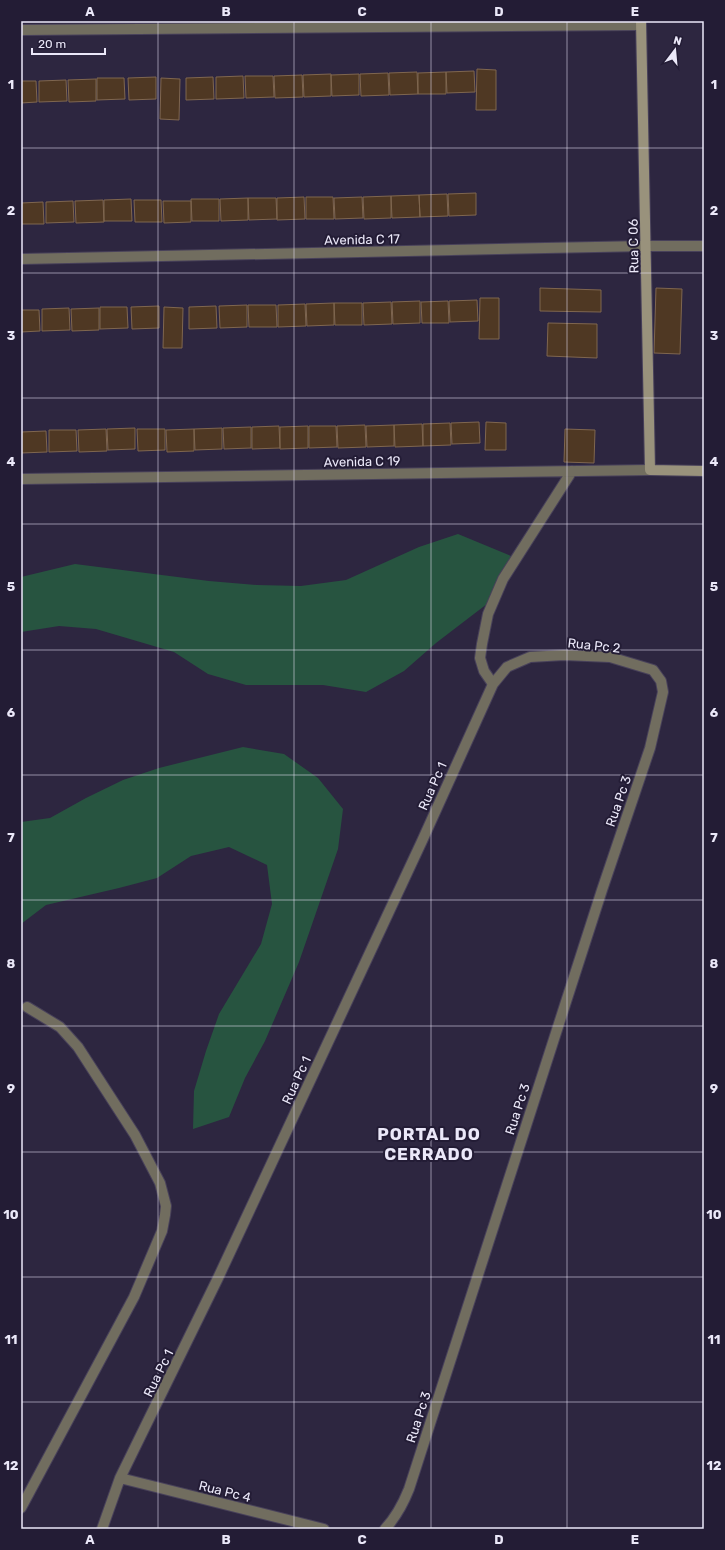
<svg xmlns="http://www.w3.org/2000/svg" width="725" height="1550" font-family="Rubik,sans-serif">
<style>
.green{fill:#275440}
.building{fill:#4f3823;stroke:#7f664f}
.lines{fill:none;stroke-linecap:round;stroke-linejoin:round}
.street-casing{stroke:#48415a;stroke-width:12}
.secondary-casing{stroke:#48415a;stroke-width:12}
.street{stroke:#716d5f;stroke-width:10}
.secondary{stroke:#99927c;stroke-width:10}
.grid{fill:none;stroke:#ebe8f9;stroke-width:1;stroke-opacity:0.55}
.labels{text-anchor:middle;stroke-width:4;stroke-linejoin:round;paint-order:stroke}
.street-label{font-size:13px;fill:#ebe8f9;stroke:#231c35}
.district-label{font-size:17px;font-weight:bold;letter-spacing:1px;fill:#ebe8f9;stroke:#231c35}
.neatline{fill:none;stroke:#ebe8f9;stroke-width:1.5}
.grid-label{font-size:13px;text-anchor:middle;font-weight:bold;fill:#ebe8f9}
</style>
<rect width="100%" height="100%" fill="#2d2640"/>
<path class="green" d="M458 534 511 556 500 594 436 643 404 671 366 692 323 685H246L208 674 174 652 96 629 59 626 21 632V577L75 564 209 581 257 585 301 586 346 580 419 547Z
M243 747 284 754 318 778 343 809 338 849 299 962 265 1041 245 1078 229 1117 193 1129 194 1091 206 1051 219 1014 261 944 272 904 267 865 229 847 191 856 157 878 119 888 46 905 21 924V822L50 818 86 798 123 780 159 768Z"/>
<path class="building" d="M477 69 496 70V110H476Z
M474 71 475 92 447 93 446 72Z
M417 72 418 94 390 95 389 73Z
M446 72V94H418V73Z
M388 73 389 95 361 96 360 74Z
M331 74V96L304 97 303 75Z
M359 74V95L332 96 331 75Z
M302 75 303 97 275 98 274 76Z
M243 76 244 98 216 99V77Z
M245 76H273L274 97 246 98Z
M156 77V99L129 100 128 78Z
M213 77 214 99 186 100V78Z
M97 78H124L125 99 97 100Z
M161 78 180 79 179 120 160 119Z
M96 79V101L69 102 68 80Z
M66 80 67 101 39 102V81Z
M21 81H36L37 102 21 103Z
M476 193V215L449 216 448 194Z
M447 194 448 216 420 217 419 195Z
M419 195 420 217 392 218 391 196Z
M391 196V218L364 219 363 197Z
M304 197 305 219 277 220V198Z
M306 197H333L334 219H306Z
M362 197 363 218 335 219 334 198Z
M248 198V220L221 221 220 199Z
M248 198H276L277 219 249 220Z
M131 199 132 221H104V200Z
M191 199H219V221H192Z
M103 200 104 222 76 223 75 201Z
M134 200H161L162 222H135Z
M73 201 74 222 46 223V202Z
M163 201H191V222L164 223Z
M43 202 44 224H21V203Z
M540 288 601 290V312L540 311Z
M656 288 682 289 680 354 654 353Z
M480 298H499V339H479Z
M477 300 478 321 450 322 449 301Z
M420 301V323L393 324 392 302Z
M448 301 449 323H422L421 302Z
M391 302 392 324 364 325 363 303Z
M334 303H362V325H335Z
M334 303V325L307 326 306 304Z
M305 304 306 326 278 327V305Z
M247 305V327L220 328 219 306Z
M248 305H276L277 327H249Z
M159 306V328L132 329 131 307Z
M216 306 217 328 189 329V307Z
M100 307H127L128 328 100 329Z
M164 307 183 308 182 348H163Z
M69 308 70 330 42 331V309Z
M99 308V330L72 331 71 309Z
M21 310H39L40 331 21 332Z
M548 323 597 324V358L547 356Z
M479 422 480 443 452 444 451 423Z
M486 422 506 423V450H485Z
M450 423 451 445 423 446V424Z
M422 424 423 446 395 447 394 425Z
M365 425 366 447 338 448 337 426Z
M394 425V446L367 447 366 426Z
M279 426 280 448 252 449V427Z
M308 426V448L280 449V427Z
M309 426H336L337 447 309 448Z
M251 427V448L224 449 223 428Z
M135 428V449L108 450 107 429Z
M222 428V449L195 450 194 429Z
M106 429 107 451 79 452 78 430Z
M137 429H165V450L138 451Z
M194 429V451L167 452 166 430Z
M565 429 595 430 594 463 564 462Z
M49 430H76L77 451 49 452Z
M46 431 47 452 21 453V432Z"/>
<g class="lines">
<defs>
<path id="street" d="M21 30 641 25
M21 259 646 246H704
M21 479 650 470
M493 684 484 671 480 658 482 644 488 614 503 579 572 471
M120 1478 324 1529
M21 1508 134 1297 162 1231 165 1215 166 1206 160 1183 135 1135 78 1047 60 1027 27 1007
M102 1529 120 1478 218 1278 422 841 493 684 507 667 530 657 564 655 610 657 653 670 661 681 663 692 650 748 602 890 409 1489C403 1504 396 1517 385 1529"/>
<path id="secondary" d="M641 21 650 470 704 471"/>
</defs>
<use href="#street" class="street-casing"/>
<use href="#secondary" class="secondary-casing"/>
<use href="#street" class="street"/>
<use href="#secondary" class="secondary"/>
</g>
<path class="grid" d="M158 21V1529M294 21V1529M431 21V1529M567 21V1529M21 148H704M21 273H704M21 398H704M21 524H704M21 650H704M21 775H704M21 900H704M21 1026H704M21 1152H704M21 1277H704M21 1402H704"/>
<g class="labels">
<g class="street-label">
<text transform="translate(362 239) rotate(-1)" y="5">Avenida C 17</text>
<text transform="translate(633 246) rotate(-91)" y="5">Rua C 06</text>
<text transform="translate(362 461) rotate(-1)" y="5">Avenida C 19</text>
<text transform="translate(594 645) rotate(6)" y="5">Rua Pc 2</text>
<text transform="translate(432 786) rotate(-66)" y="5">Rua Pc 1</text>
<text transform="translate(618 801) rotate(-71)" y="5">Rua Pc 3</text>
<text transform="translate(296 1080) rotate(-65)" y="5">Rua Pc 1</text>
<text transform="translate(517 1109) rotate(-72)" y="5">Rua Pc 3</text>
<text transform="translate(158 1373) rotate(-64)" y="5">Rua Pc 1</text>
<text transform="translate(418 1417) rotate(-72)" y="5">Rua Pc 3</text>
<text transform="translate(225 1491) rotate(14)" y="5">Rua Pc 4</text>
</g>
<g class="district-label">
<text x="429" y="1140">PORTAL DO<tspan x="429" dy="20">CERRADO</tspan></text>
</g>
</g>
<rect width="725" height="1550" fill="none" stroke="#231c35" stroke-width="44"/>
<g transform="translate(675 50) rotate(16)" stroke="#231c35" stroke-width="3" paint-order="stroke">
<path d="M0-3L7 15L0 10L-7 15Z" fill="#ebe8f9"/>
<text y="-6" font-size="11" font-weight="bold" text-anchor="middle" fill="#ebe8f9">N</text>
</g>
<path d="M32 48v6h73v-6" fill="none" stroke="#ebe8f9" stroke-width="2"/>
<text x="38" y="48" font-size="12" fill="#ebe8f9" stroke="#231c35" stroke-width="3" paint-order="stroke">20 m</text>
<rect x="22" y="22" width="681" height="1506" class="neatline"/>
<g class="grid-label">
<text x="90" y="16">A</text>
<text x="226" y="16">B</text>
<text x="362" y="16">C</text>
<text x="499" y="16">D</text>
<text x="635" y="16">E</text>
<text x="11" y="89">1</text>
<text x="714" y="89">1</text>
<text x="11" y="215">2</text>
<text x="714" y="215">2</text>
<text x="11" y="340">3</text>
<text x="714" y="340">3</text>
<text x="11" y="466">4</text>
<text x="714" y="466">4</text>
<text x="11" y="591">5</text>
<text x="714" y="591">5</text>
<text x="11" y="717">6</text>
<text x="714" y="717">6</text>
<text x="11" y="842">7</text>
<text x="714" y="842">7</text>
<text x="11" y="968">8</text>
<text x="714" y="968">8</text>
<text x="11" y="1093">9</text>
<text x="714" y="1093">9</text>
<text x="11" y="1219">10</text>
<text x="714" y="1219">10</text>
<text x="11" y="1344">11</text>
<text x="714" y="1344">11</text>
<text x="11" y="1470">12</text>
<text x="714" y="1470">12</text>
<text x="90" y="1544">A</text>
<text x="226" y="1544">B</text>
<text x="362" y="1544">C</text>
<text x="499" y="1544">D</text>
<text x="635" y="1544">E</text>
</g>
</svg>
